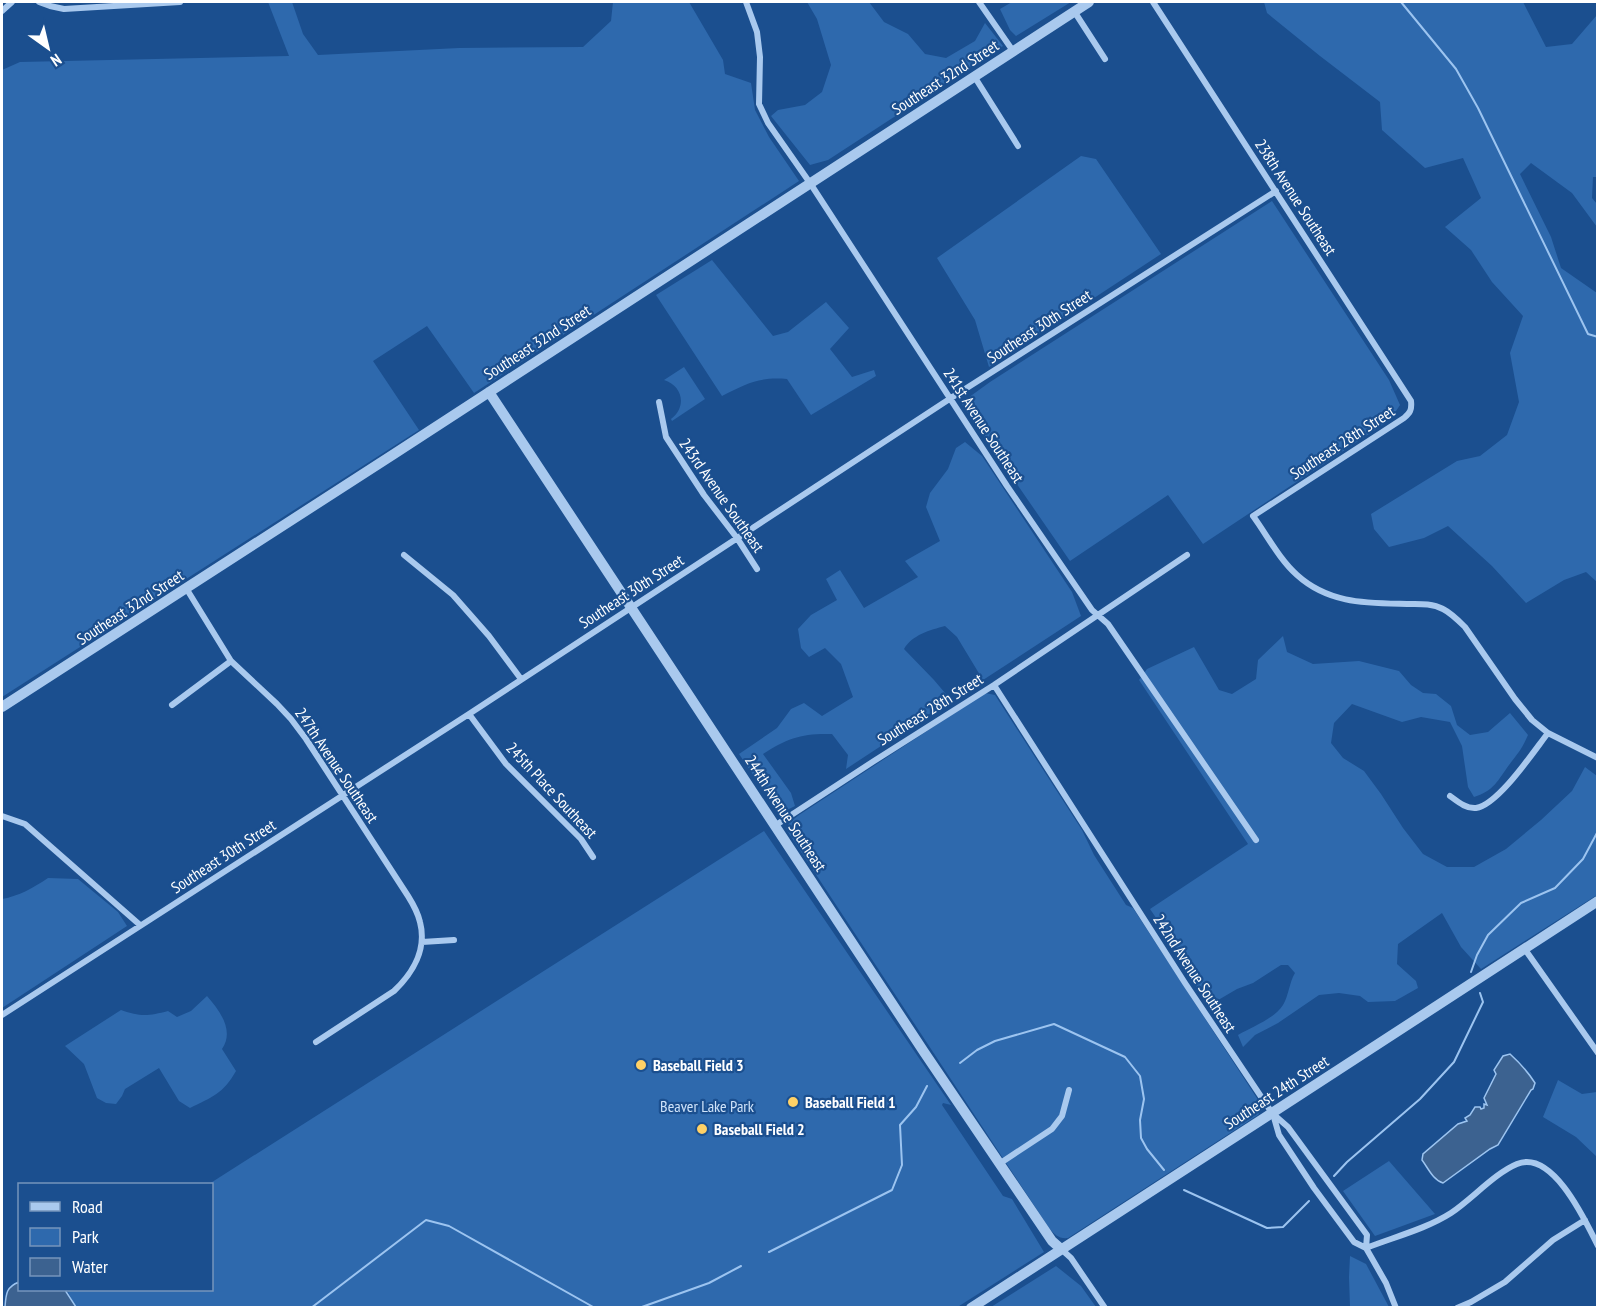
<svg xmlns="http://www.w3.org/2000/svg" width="1599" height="1309" font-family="'PT Sans Narrow',sans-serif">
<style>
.green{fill:#2e69ad}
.water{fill:#3c6290;stroke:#9cc4f0;stroke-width:1.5}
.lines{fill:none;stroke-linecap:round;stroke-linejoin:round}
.stream{stroke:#9cc4f0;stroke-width:2}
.minor{stroke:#a9c9ee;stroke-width:6}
.tertiary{stroke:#a9c9ee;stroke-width:10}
.poi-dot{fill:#ffd166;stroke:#1b4f8f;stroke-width:2}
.labels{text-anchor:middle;stroke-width:4.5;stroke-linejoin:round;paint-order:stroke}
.street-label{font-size:16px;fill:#fff;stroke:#1b4f8f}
.poi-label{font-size:16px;font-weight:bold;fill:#fff;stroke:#1b4f8f;text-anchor:start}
.park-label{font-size:16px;fill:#cfe3fa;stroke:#1b4f8f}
</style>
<rect width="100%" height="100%" fill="#1b4f8f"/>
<path class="green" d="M268 2H292L303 34 318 55 459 48 583 47 611 21 613 2H689L723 60 725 74 751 83 755 110 769 137 799 181 474 393 427 326 373 361 419 430 2 697V70L20 62 289 56Z
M807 2H869L884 22 908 34 925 54 946 58 975 41 985 23 1003 46 828 160 810 165 771 116 778 110 805 105 822 92 831 65 817 19Z
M1012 2H1071L1016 36 1010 30 1000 9Z
M1264 2H1523L1546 47 1572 44 1597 15 1598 177H1593L1592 198 1597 204V227L1572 193 1531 163 1520 174 1551 237 1561 268 1597 293V582L1586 572 1564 580 1526 603 1492 566 1448 526 1424 538 1389 547 1374 529 1371 514 1457 461 1480 456 1507 435 1519 402 1510 353 1523 316 1492 282 1471 250 1445 227 1481 198 1463 158 1425 168 1382 130 1380 102 1320 56 1267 13Z
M1081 156 1096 159 1161 254 989 367 975 320 937 258Z
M1272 201 1389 380 1400 405 1390 420 1203 544 1168 495 1070 561 961 403 990 382Z
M712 260 773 336 788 332 826 302 849 328 830 349 852 377 874 370 876 376 811 415 787 379C758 377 748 383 722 396L656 295Z
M684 367 705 399 672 421 671 419C687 407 683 386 664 380Z
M965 442 982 456 1072 592 1081 616 983 680 957 637 945 626C930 630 912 635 904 649L934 680 951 700 846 769 848 755 832 734C803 733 787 738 763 754L791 793 795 806 783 812 773 804 739 754 777 728 791 709 804 703 822 716 853 697 841 664 825 648 809 657 801 648 798 629 811 615 837 600 826 579 840 570 864 608 918 577 905 561 940 541 926 507 930 493 948 469 956 448Z
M1283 636 1287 652 1313 664 1359 661 1399 671 1411 685 1423 693 1436 694 1451 706 1457 725 1470 735 1488 732 1510 713 1528 735C1522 749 1518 753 1509 765 1498 780 1494 791 1474 797L1468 787 1462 746 1450 722 1421 717 1402 722 1352 704 1334 723 1331 743 1343 758 1364 771 1381 794 1403 828 1423 854 1447 867H1474L1506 849 1541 820 1572 791 1585 767 1597 776V895L1481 969 1461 947 1442 913 1398 944 1397 964 1416 981 1418 988 1395 1001 1368 1002 1360 996 1339 993 1319 995 1278 1023 1255 1035 1243 1047 1238 1035C1252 1027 1274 1019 1283 1005 1289 995 1289 983 1295 973L1288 965H1281L1253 983 1237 989 1208 1006 1185 968 1178 950 1150 909 1248 844 1139 680 1147 669 1194 647 1219 690 1232 694 1256 679 1258 660Z
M985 693 995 695 1082 830 1094 855 1126 905 1133 908 1262 1106V1110L1258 1115 1068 1238C1059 1239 1055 1235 1049 1228L788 832 786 828 790 822 799 815Z
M764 831 951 1105 943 1103 942 1105 1003 1196 1012 1199 1044 1252 956 1308H76L67 1290H212V1184H209Z
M48 878 78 879 118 912 127 926 2 1008V899C19 896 33 888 48 878Z
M207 996C219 1010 235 1030 222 1049L236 1071C223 1094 212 1097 190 1108L179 1101 159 1068 125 1089 122 1096 116 1104 106 1103 97 1098 84 1064 65 1046 121 1010C140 1017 149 1016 168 1011L177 1017 191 1011Z
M1558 1080 1582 1094 1597 1092V1157L1576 1137 1543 1117Z
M1389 1161 1435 1214 1375 1236 1343 1191Z
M1350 1256 1366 1264 1389 1307H1350L1349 1277Z
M1056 1266 1081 1286 1096 1307H991Z"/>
<path class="water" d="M1510 1054C1520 1063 1528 1072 1535 1083L1533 1089 1531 1090 1498 1145 1490 1149 1443 1183C1433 1180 1428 1168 1422 1160L1423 1154 1458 1124 1467 1121 1465 1118 1470 1115 1475 1107H1480L1481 1109 1484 1108V1104L1487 1105 1484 1098 1496 1074 1494 1070 1503 1056Z
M19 1282 20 1290H65L76 1307H5C6 1294 6 1287 19 1282Z"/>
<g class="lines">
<path class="stream" d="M1401 2 1456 69 1478 108 1588 334 1598 337
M1471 972 1477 955 1488 935 1521 903 1555 888 1583 859 1598 831
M960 1063 977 1050 995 1041 1054 1024 1125 1057 1140 1076 1144 1099 1140 1120 1141 1138 1147 1149 1164 1170
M1334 1176 1347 1162 1420 1099 1454 1062 1483 1002 1480 993
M1184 1190 1267 1228 1283 1227 1309 1201
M769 1252 892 1190 902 1165 900 1125 916 1107 927 1086
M311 1308 426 1220 449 1226 595 1308
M639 1308 709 1283 741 1266"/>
<path class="minor" d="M39 2 50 6 64 9 180 2
M746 2 757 32 760 57 759 104 768 123 810 183 1007 486 1092 610 1108 624 1256 840
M979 2 1013 51
M1153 2 1411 401C1412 410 1410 413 1404 418L1253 516C1267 535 1279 559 1297 575 1329 604 1367 603 1407 604 1419 604 1432 603 1443 609 1451 613 1458 620 1465 627L1515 699 1532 720 1548 733 1598 758
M2 11 12 2
M1074 11 1105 59
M974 76 1018 146
M659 402 666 437 704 495 737 538 757 569
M404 555 453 595 489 636 521 679
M186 588 231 661 277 704 291 719 306 739 408 896C413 904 418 913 420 922 427 949 413 973 394 991L316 1042
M994 685 1185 983 1272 1113 1288 1127 1367 1235 1366 1248
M172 705 231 661
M469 714 506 764 581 839 593 857
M1450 796C1457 801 1466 809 1476 808 1498 805 1534 751 1548 733
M2 816 25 824 140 925
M776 825 874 761 994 685 1187 555
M422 942 454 940
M1524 948 1598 1053
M2 1015 469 714 951 398 1276 191
M1273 1114 1279 1135 1314 1188 1354 1242 1366 1248 1386 1283 1396 1308
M999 1164 1052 1129 1062 1116 1069 1090
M1366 1248C1394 1237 1426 1229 1451 1213 1472 1199 1495 1173 1517 1164 1553 1149 1586 1222 1598 1246
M1061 1249 1071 1258 1105 1308
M1457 1308 1471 1302 1505 1282 1553 1240 1585 1220"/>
<path class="tertiary" d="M489 392 924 1052 1052 1241 1061 1249
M2 707 394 454 1089 2
M971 1308 1272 1113 1598 901"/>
</g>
<g class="poi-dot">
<circle cx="641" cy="1065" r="6"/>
<circle cx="793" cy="1102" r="6"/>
<circle cx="702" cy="1129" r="6"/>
</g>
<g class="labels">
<g class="street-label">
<text transform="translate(945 77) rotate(-33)" y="6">Southeast 32nd Street</text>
<text transform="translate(1296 197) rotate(57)" y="6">238th Avenue Southeast</text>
<text transform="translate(1039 326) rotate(-33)" y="6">Southeast 30th Street</text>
<text transform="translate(537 342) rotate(-33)" y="6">Southeast 32nd Street</text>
<text transform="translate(984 425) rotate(57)" y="6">241st Avenue Southeast</text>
<text transform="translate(1342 442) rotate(-33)" y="6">Southeast 28th Street</text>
<text transform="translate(722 495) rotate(55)" y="6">243rd Avenue Southeast</text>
<text transform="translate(631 591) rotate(-33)" y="6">Southeast 30th Street</text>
<text transform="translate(130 607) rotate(-33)" y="6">Southeast 32nd Street</text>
<text transform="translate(930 709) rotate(-32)" y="6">Southeast 28th Street</text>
<text transform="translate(337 765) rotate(56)" y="6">247th Avenue Southeast</text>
<text transform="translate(552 790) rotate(47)" y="6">245th Place Southeast</text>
<text transform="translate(786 813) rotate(57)" y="6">244th Avenue Southeast</text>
<text transform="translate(223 856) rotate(-33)" y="6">Southeast 30th Street</text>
<text transform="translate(1195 973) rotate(57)" y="6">242nd Avenue Southeast</text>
<text transform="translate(1276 1092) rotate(-33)" y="6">Southeast 24th Street</text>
</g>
<g class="poi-label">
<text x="653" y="1071">Baseball Field 3</text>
<text x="805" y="1108">Baseball Field 1</text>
<text x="714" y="1135">Baseball Field 2</text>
</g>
<g class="park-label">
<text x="707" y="1112">Beaver Lake Park</text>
</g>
</g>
<rect width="1599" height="1309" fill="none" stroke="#ffffff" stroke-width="6"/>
<rect x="18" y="1183" width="195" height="108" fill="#1b4f8f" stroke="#7695bc" stroke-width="1.5"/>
<rect x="30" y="1202" width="30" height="9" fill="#a9c9ee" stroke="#7695bc" stroke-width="1.5"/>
<text x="72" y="1213" font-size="18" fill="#ffffff">Road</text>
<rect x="30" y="1228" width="30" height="18" fill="#2e69ad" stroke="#7695bc" stroke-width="1.5"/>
<text x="72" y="1243" font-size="18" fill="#ffffff">Park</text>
<rect x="30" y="1258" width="30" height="18" fill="#3c6290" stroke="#7695bc" stroke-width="1.5"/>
<text x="72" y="1273" font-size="18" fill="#ffffff">Water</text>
<g transform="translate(48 48) rotate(146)" stroke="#1b4f8f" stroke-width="4.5" paint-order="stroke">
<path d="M0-4.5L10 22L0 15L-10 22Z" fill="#ffffff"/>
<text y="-9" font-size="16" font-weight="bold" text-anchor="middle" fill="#ffffff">N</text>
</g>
</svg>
